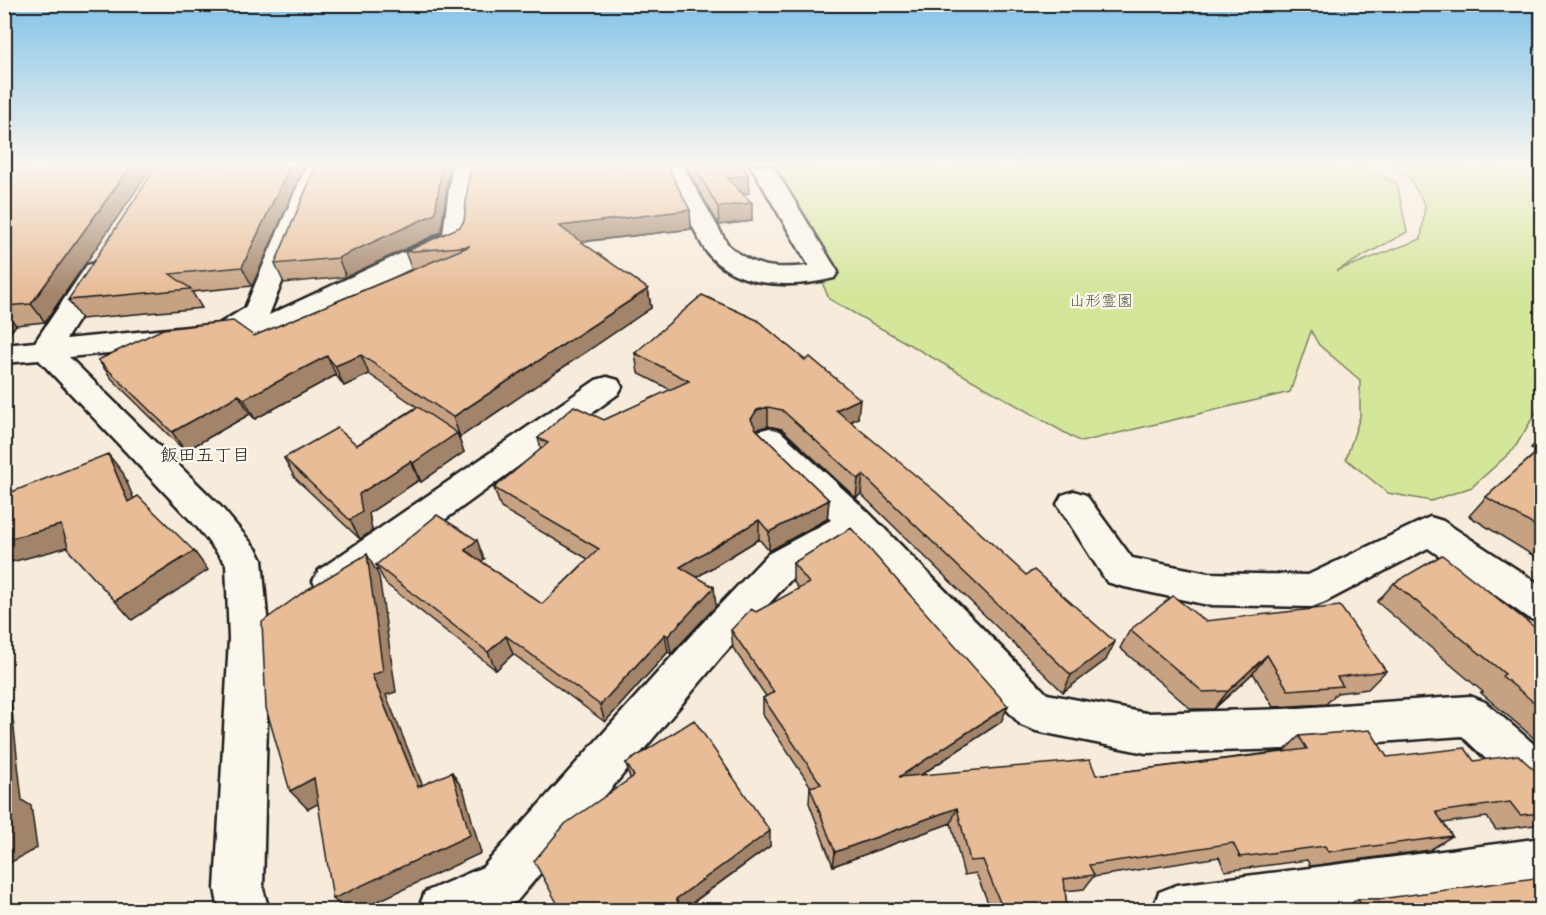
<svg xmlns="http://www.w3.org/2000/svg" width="1546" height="915" font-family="'Shantell Sans','Klee One',sans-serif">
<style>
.green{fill:#d3e69a;stroke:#78815b;stroke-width:1.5}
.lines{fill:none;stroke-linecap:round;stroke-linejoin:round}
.minor-casing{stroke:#1c1c1c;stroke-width:5}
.minor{fill:#fbf7ec;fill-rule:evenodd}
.wall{fill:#c7a282;stroke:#1c1c1c;stroke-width:1.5}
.shaded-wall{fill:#a2846a;stroke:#1c1c1c;stroke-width:1.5}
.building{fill:#e7bc97;stroke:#1c1c1c;stroke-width:1.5}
.labels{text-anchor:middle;stroke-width:4.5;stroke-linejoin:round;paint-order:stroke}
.park-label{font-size:16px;fill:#535942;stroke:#fbf7ec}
.neighbourhood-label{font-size:18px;fill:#1c1c1c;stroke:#fbf7ec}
</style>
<rect width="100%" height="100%" fill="#f7ebdb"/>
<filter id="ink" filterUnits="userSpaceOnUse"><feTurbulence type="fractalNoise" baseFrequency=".0167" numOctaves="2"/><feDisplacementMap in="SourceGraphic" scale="12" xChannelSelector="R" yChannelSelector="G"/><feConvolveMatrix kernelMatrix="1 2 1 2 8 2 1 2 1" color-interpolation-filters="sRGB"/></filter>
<g filter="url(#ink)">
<path class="green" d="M774 166H1358L1397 183 1407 232 1336 271 1421 239 1425 205 1409 177 1393 166H1541V404L1514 449 1472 487 1431 501 1388 493 1346 459 1360 417V380L1319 345 1311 331 1290 392 1081 442 829 299Z"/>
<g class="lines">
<defs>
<path id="minor" d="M306 166H328L269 315 443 234 452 166H474L467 238 464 243 283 330 226 341 69 357 221 507 257 550 262 560 269 639 263 889 269 910H219L215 889 229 639 226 564 197 527 39 360 4 363V345L35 342 87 265 96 263 105 265 109 271 66 339 219 324 245 308Z
M661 166H683L728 245C755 269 774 269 809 266L751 166H773L838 272 834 278C794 288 739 289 709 255 702 247 698 236 693 227 683 206 672 186 661 166Z
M607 377 618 380 622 387 618 394 345 592 332 596 319 592 313 581 319 570 596 380Z
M769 428 780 431 869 513 1047 694 1146 713 1284 709 1470 696 1485 702 1542 751V803L1526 797 1462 736 1284 749 1146 753 1036 731 1021 725 852 542 794 576 722 656 517 901 497 910H418L425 892 483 867 694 632 768 554 831 520 758 447 753 439 758 431Z
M1074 491 1086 495 1132 558 1208 573 1308 575 1430 517 1443 521 1542 586V623L1528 618 1428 548 1325 602 1312 607 1208 605 1120 586 1107 582 1057 504 1062 495Z
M1542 838V886L1359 910H1152L1159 892 1177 885Z"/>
</defs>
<use href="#minor" class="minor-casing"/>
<use href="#minor" class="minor"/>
</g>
<path class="wall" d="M4 166 45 322 16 325 6 338H4Z
M305 166 252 286 192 292 202 308 81 319 68 300Z
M316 166H451H450L441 232 346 277 284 283 275 264Z
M685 166H742L749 193 742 194 752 221 719 225Z
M690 210 691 229 581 242 648 289 651 308 460 437 457 435 464 452 421 482 419 480 369 513 372 531 360 539 295 478 284 458 357 445 417 407 369 374 344 386 336 375 255 419 250 414 185 451 112 379 98 360 254 336 412 270 405 252 460 227 464 221Z
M635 353 858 418 851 422 1106 660 1063 692 861 494 856 498 782 429 768 426 757 429V430L829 500 827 519 769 551 759 539 697 577 716 606 671 654 668 652 605 722 513 654 496 670 386 584 376 565 484 559 481 561 542 604 588 559 501 508 494 488 541 449 538 438 604 420 671 390 638 373Z
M1542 436V561L1469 516 1486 497 1538 451 1531 448Z
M793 563 1001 722 921 775H1096L1284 751 1299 736 1387 757 1474 761 1542 777V824L1496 830 1487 817 1443 823 1452 836 1430 850 1310 866 1307 860 1225 871 1219 857 1093 877 1084 889 1065 891 1067 910H991L976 873 964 875 951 823 833 866 809 803 810 787H811L763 715V698L766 696 733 648 731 630 756 612 799 589 793 581Z
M1394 583 1542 633V745L1481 693 1483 692 1377 602Z
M1205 621 1386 671 1368 689 1337 693 1326 704 1273 707 1253 673 1214 709H1191L1120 648 1130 630Z
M626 763 770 846 683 910 630 778Z
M1358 899H1380L1542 910 1343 909Z"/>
<path class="shaded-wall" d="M131 166H153L45 322 31 304Z
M290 166H305L252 286 242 267Z
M442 166H450L441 232 346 277 338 258Z
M748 175 749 193 728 196 727 178Z
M752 203V221L719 225 718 207Z
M690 210 691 229 562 244 559 226Z
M648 289 651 308 460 437 453 417Z
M4 311 16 325 6 338 4 336Z
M361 355 369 374 344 386 335 366Z
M327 356 336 375 255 419 244 399Z
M239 395 250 414 185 451 172 432Z
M860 399 858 418 835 429 836 410Z
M768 407V426L757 429 751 438V419L757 410Z
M457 433 464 452 421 482 413 463Z
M108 454 123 473 143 521 128 502Z
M411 461 419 480 369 513 372 531 360 539 350 520 359 494Z
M863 475 861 494 856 498 858 479Z
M829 500 827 519 769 551V532Z
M759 520V539L682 586 680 567Z
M61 525 79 544 4 564V540Z
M477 540 484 559 473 569 465 550Z
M194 551 208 570 132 620 115 601Z
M367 554 379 576 396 692 386 695 431 806 418 787 372 675Z
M714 587 716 606 671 654 668 636Z
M665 634 668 652 605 722 600 705Z
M506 636 513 654 496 670 488 652Z
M1115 642 1106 660 1063 692 1071 675Z
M1267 655 1253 673 1214 709 1228 691Z
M4 697 11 702 22 800 31 806 37 848 4 866Z
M1008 706 1001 722 895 792 899 777Z
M452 772 464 791 481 853 359 910H346L333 899Z
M314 778 331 797 308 809 290 791Z
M957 808 951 823 833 866 835 852Z
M770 831V846L682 910 676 899Z"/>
<path class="building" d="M4 166H131L31 304 4 306Z
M157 166H290L242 267 170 274 191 289 68 300Z
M316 166H442L435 214 338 258 275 264Z
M470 166H667L690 210 559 226 648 289 453 417 361 355 335 366 327 356 244 399 239 395 172 432 98 360 163 329 233 321 254 336 470 246 405 252 460 227 464 221Z
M694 166H742L748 175 727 178 752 203 718 207Z
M702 295 757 320 805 360 810 357 860 399 836 410 937 493 1026 575 1034 570 1115 642 1071 675 863 475 858 479 782 410 768 407 757 410 751 419 756 429 829 500 769 532 759 520 680 567 714 587 668 636 665 634 600 705 506 636 488 652 376 565 437 515 477 540 465 550 542 604 599 549 494 488 548 443 538 438 574 406 604 420 689 381 635 353Z
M418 407 457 433 413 463 411 461 359 494 362 512 350 520 284 458 337 428 357 445Z
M1542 448V530L1486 497Z
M108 454 128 502 138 496 194 551 115 601 70 552 61 525 4 540V495Z
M851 528 1008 706 899 777 1090 760 1096 775 1307 749 1299 736 1370 730 1387 757 1465 748 1474 761 1518 755 1542 777V813L1520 815 1510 802 1436 812 1452 836 1328 852 1325 846 1240 857 1233 843 1089 865 1094 875 1064 879 1067 910H1003L983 860 970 861 957 808 835 852 810 787 821 784 763 698 774 692 731 630 751 609 756 612 809 583 793 563Z
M367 554 383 671 372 675 418 787 452 772 470 835 333 899 314 778 290 791 266 708 262 622 305 591Z
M1442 555 1542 633V709L1502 676 1505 674 1394 583Z
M1173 596 1205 621 1340 606 1386 671 1337 677 1343 686 1288 690 1267 655 1228 691 1203 692 1130 630Z
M694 720 770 831 676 899 683 910H561L534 861 565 824 634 776 626 763Z
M1542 877V910H1320L1363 908 1358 899H1380Z"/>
</g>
<linearGradient id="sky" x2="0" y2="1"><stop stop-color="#83c3e8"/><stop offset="0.56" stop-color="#fbf6ef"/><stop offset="1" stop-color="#fbf6ef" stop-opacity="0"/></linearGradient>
<rect width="1546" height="294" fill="url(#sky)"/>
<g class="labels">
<g class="park-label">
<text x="1101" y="306">山形霊園</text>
</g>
<g class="neighbourhood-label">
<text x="205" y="461">飯田五丁目</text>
</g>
</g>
<rect width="1546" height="915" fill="none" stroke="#fbf7ec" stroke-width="24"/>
<rect x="12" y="12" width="1522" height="891" fill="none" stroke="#1c1c1c" stroke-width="2" filter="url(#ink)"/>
</svg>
